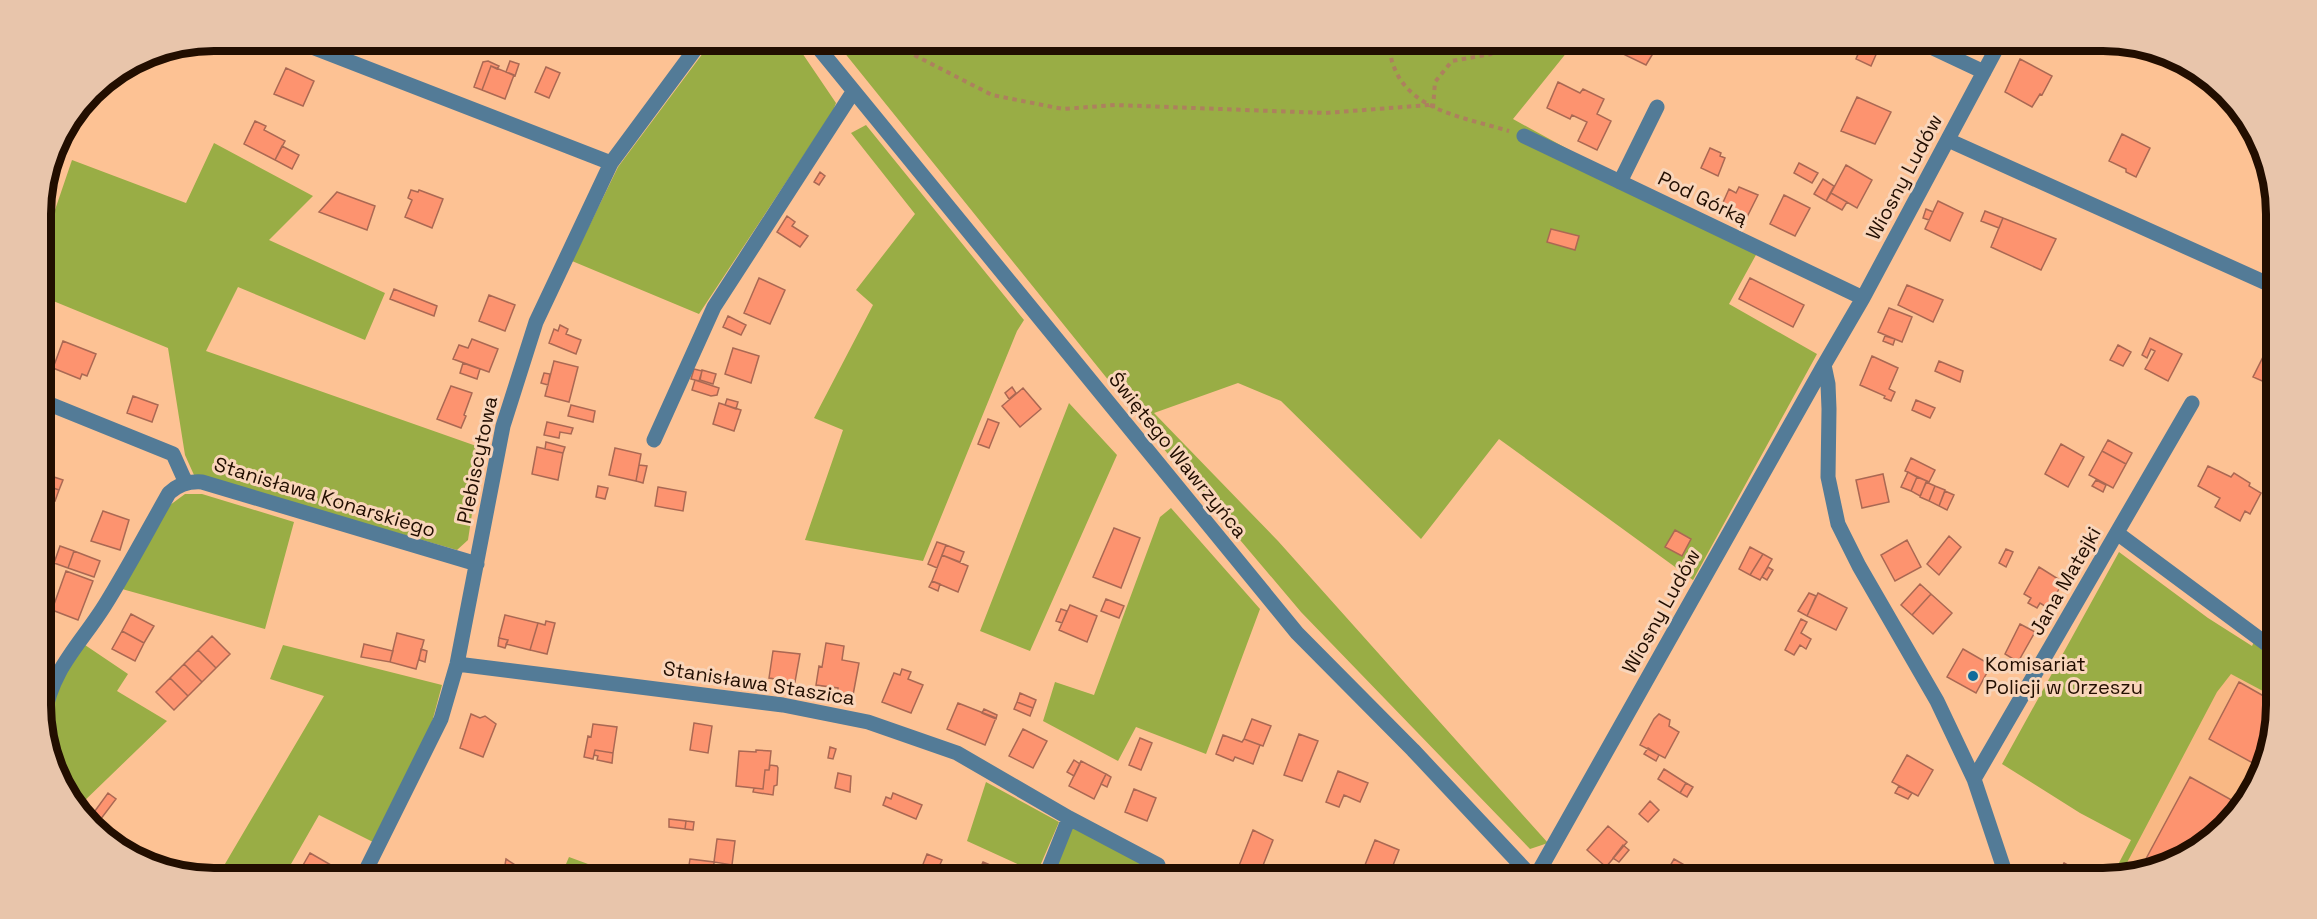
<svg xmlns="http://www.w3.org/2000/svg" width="2317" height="919" font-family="'Space Grotesk',sans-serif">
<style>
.built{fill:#f9b884}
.green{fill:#99ad45}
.building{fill:#fd936f;stroke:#aa6853;stroke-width:1.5}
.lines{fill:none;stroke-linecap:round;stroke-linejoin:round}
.path{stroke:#ad805e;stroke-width:4;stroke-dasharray:4.5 4.5;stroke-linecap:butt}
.minor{stroke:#537b97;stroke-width:15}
.poi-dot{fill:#126c9b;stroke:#f9d5ba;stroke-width:2}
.labels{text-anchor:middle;stroke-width:6;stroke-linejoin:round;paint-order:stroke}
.street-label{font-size:20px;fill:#220e00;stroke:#f9d5ba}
.poi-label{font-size:20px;fill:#220e00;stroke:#f9d5ba;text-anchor:start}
.rim{fill:none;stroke:#220e00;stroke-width:8}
</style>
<rect width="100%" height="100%" fill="#fdc294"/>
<path class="built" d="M2236 646 2276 668V705L2267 761 2208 843 2111 878Z"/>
<path class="green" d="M712 41H794L836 103 833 111 699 314 572 261 618 167Z
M835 41H1576L1513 119 1757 253 1729 304 1817 354 1693 580 1499 439 1421 539 1281 401 1238 383 1154 413 1278 541 1548 843 1530 849 1301 612 1180 469Z
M866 125 1024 320 1017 331 923 561 805 540 843 430 814 418 873 305 856 290 915 214 851 133Z
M214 143 313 196 269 240 385 293 365 340 238 287 206 351 482 448 468 540 457 550 194 475 185 455 168 348 41 296V251L72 160 186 203Z
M1069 403 1117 455 1030 651 980 631Z
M185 494H202L294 522 265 629 122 589 166 508Z
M1171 508 1260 609 1206 754 1136 727 1118 761 1043 721 1055 682 1094 695 1160 517Z
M2119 552 2208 618 2252 646 2254 642 2276 657V698L2231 674 2217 692 2120 876 2111 878 2131 840 2080 813 2002 764Z
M85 645 128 674 117 691 167 721 78 807 59 769 52 728 55 697 64 672Z
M283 645 442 685 431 726 373 842 319 815 283 878H243L222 869 324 696 270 679Z
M986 782 1059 822 1037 873 967 841Z
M1069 818 1157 870 1186 878H1045Z
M569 857 626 878H560Z"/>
<path class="building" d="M451 40 459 44 455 54 447 51Z
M452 40H479L475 50Z
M1617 40H1665L1660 52 1655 50 1646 65 1623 54 1626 47 1616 43Z
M1864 40 1882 41 1871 66 1856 59Z
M2059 40H2072L2066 51 2056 45Z
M2020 59 2052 76 2042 95 2040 94 2032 107 2005 92Z
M488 61 499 66 497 69 491 66 482 90 474 87 483 62Z
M510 61 519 64 515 76 506 72Z
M491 66 514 75 505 99 482 90Z
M546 67 560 73 549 98 535 92Z
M286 68 314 81 303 106 274 94Z
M1558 82 1580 93 1583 89 1604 99 1597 114 1611 121 1597 150 1578 141 1587 122 1572 115 1570 119 1547 108Z
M1857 97 1891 112 1875 144 1841 131Z
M255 121 266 126 264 130 285 141 275 160 244 144Z
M2122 134 2150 148 2136 177 2126 172V169L2109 161Z
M282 146 299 155 292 169 275 160Z
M1710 148 1721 153 1720 156 1725 158 1718 176 1701 168Z
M1799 163 1818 173 1812 183 1794 173Z
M1846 165 1872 180 1857 208 1831 193Z
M820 172 825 176 819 185 814 182Z
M1823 179 1834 186 1826 201 1814 194Z
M1739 187 1758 195 1747 217 1721 207 1729 189 1736 193Z
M411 190 418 192 419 190 443 199 432 228 405 217 412 200 408 198Z
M337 192 375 206 367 230 319 212Z
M1831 193 1847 202 1842 210 1826 201Z
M1784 195 1810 208 1795 236 1770 224Z
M1938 201 1963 213 1950 241 1925 229Z
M1926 209 1933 212 1929 220 1923 218Z
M1985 211 2003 218 1999 228 1981 221Z
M787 216 795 222 792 226 808 236 800 247 777 232Z
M2003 218 2056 239 2041 270 1991 247Z
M1551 229 1579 236 1575 250 1547 242Z
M759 278 785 290 770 324 744 313Z
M1750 278 1804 305 1793 327 1739 299Z
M1907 285 1943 300 1933 322 1898 305Z
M394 289 437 306 434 316 390 299Z
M489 295 515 305 505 331 479 321Z
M1889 308 1912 317 1902 342 1878 332Z
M728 316 746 325 741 335 723 327Z
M560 325 568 329 566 334 581 340 576 354 549 343 554 329 558 331Z
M1885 336 1895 339 1893 345 1883 341Z
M2273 337 2275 339 2276 387 2253 377Z
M2150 338 2182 354 2168 381 2145 369 2155 351 2151 349 2147 358 2142 355Z
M472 339 498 349 489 372 453 359 459 345 468 348Z
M63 341 96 354 87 376 82 374 80 379 53 368Z
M2118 345 2131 352 2123 366 2110 360Z
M733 348 759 356 751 383 725 374Z
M1872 356 1898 368 1889 389 1895 392 1891 401 1884 398 1885 396 1860 385Z
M554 361 578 367 569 402 545 396Z
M1939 361 1963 371 1960 382 1935 371Z
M463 363 480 369 477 379 460 373Z
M694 369 702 371 699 381 691 379Z
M702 370 716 374 713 384 700 380Z
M544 373 550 374 548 385 541 383Z
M695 380 719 388 717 395 711 396 692 390Z
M451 386 472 393 464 415 466 416 461 428 437 419Z
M1012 387 1016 393 1009 399 1005 393Z
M1023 388 1041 409 1020 427 1002 406Z
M133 396 158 405 152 422 127 413Z
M727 399 738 402 736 409 725 405Z
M1916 400 1935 408 1930 418 1912 410Z
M719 403 741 410 734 431 713 424Z
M571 405 595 411 593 422 568 416Z
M988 419 999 423 989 448 978 444Z
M547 422 573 428 571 434 560 432 559 438 544 435Z
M2108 440 2132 453 2126 464 2102 451Z
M546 442 565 447 563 453 545 449Z
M2061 444 2084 457 2068 487 2045 474Z
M537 447 563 453 558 480 532 474Z
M615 448 641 454 636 481 609 475Z
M2102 451 2126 464 2113 488 2089 475Z
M1911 458 1935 470 1929 482 1905 471Z
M639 465 647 466 643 483 636 481Z
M2208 466 2231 477 2234 473 2250 483 2249 486 2261 493 2250 514 2245 511 2240 521 2215 507 2220 498 2198 486Z
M1908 472 1917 477 1911 491 1901 487Z
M42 473 63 480 59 490 42 484Z
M1883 474 1889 502 1862 508 1856 480Z
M1917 477 1927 481 1920 496 1911 491Z
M2096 480 2106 485 2103 492 2092 486Z
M1926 482 1935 486 1929 501 1920 497Z
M42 484 59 490 55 501 42 497Z
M598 486 608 488 605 499 596 497Z
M1935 486 1945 490 1939 506 1929 501Z
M658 487 686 492 683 511 655 506Z
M1945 491 1954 495 1947 510 1939 506Z
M103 511 129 520 120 550 91 541Z
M1114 528 1140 538 1121 588 1093 577Z
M1675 530 1691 539 1682 556 1665 547Z
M1949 536 1961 547 1939 575 1927 564Z
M1907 540 1921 567 1895 581 1881 555Z
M937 542 946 545 937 568 928 564Z
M946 545 964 552 960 562 942 555Z
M60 546 74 551 68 568 54 563Z
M1750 547 1763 554 1750 575 1739 569Z
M2006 549 2013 552 2006 567 1999 563Z
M74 551 100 561 94 577 68 568Z
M1763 554 1772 559 1760 580 1750 575Z
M942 555 968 566 958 592 932 581Z
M1768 567 1773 570 1767 580 1762 577Z
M2039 567 2063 582 2048 608 2040 603 2037 608 2028 603 2031 598 2024 594Z
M66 571 93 581 78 620 52 610Z
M932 581 940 584 938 591 929 587Z
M1920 584 1931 594 1912 615 1901 605Z
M1809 593 1816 596 1807 616 1798 611Z
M1818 593 1847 608 1836 630 1807 616Z
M1931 594 1952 613 1933 634 1912 615Z
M1106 599 1124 606 1119 618 1101 611Z
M1070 605 1097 616 1087 642 1059 630Z
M1061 609 1067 611 1062 623 1056 621Z
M131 614 154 626 144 643 122 631Z
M505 615 538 623 530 650 506 644 508 640 499 638Z
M1801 619 1807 622 1801 633 1811 639 1806 649 1800 645 1794 655 1785 650Z
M546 621 555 623 547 654 530 650 538 623 545 625Z
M2020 624 2035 632 2018 662 2005 654Z
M122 631 144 643 135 661 112 649Z
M397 633 424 640 416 669 390 662Z
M212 636 230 654 216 668 198 650Z
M499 638 508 640 505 648 498 646Z
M826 643 844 646 842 660 859 663 853 695 838 692V688L816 685 819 666 822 667Z
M364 644 393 651 390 662 361 657Z
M421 649 427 651 425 662 419 660Z
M1963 649 1991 665 1976 693 1947 677Z
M198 650 216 668 202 682 184 664Z
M773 651 800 654 795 682 769 678Z
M184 664 202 682 188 696 170 678Z
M902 669 911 672 908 679 923 685 911 713 882 702 894 673 900 675Z
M170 678 188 696 174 710 156 692Z
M2239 682 2276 703 2267 761 2262 768 2209 739Z
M1020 693 1036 700 1033 708 1017 702Z
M1017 702 1033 708 1030 716 1014 709Z
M958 703 996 718 985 745 947 729Z
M984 709 997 715 996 719 982 713Z
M471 714 480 718 485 716 496 724 483 757 460 748Z
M1659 714 1670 720 1669 726 1679 732 1665 758 1640 745 1654 719Z
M1252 719 1271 726 1263 746 1244 739Z
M694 723 712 726 708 753 690 750Z
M593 724 617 727 613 753 595 750 593 759 584 757 588 736 591 737Z
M1023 729 1047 741 1033 768 1009 756Z
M1299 734 1318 741 1302 781 1284 775Z
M1223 735 1242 742 1244 739 1260 745 1253 764 1235 757 1233 761 1216 754Z
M1140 738 1152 743 1141 770 1129 765Z
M830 747 836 749 833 759 828 758Z
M1648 748 1659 755 1656 761 1644 754Z
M595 750 613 753 612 763 597 760 598 756 594 755Z
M756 750 771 751 769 770H765L763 789 736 786 739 751 756 752Z
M1907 755 1933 770 1918 796 1892 782Z
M1074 760 1080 764 1074 776 1067 772Z
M1081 761 1106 774 1094 799 1069 786Z
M770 765 777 766 778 768 777 785 774 786 773 795 753 792 754 788 763 789 765 770H769Z
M1664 769 1686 783 1680 793 1658 779Z
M1338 771 1368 783 1360 802 1344 795 1339 807 1326 802Z
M838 773 851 776 850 792 835 788Z
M1106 774 1111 777 1107 787 1101 784Z
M2190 777 2237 803 2208 843 2141 868Z
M1686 783 1693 787 1687 797 1680 793Z
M1899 786 1912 793 1908 799 1895 793Z
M1134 789 1156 798 1147 821 1125 812Z
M108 793 116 799 100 820 92 815Z
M893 793 922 805 916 819 883 805 886 797 891 799Z
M1650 801 1659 810 1648 822 1639 814Z
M669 819 686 821 685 829 669 827Z
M686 821 694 822 693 830 685 829Z
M1608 826 1627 842 1606 867 1587 850Z
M1253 830 1273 840 1258 878H1241L1235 876Z
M717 839 735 841 732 865 714 862Z
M1375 840 1399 850 1388 878 1363 870Z
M1623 845 1629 850 1619 862 1613 858Z
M310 853 338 869 333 878H304L298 874Z
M927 854 942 860 934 878 920 872Z
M506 859 531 875 530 878H492L494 869 504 871Z
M690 859 714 862 713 878H687Z
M1674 859 1693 870 1688 878H1663Z
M983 862 1009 873 1007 878H976Z
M2064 863 2091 878H2056Z
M395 868 416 878H390Z
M759 868 776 871 775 878H757Z
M1363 870 1384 878H1360Z
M1944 872 1946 878H1928V877Z"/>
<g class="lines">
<path class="path" d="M892 40 916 56 992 95 1063 109 1115 105 1325 113 1429 105
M1389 40C1390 48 1390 57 1393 64 1408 111 1467 118 1509 131
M1433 108 1435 82 1452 61 1491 54 1501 40
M1172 869 1203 878"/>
<path class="minor" d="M294 40 611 163
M812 40 1297 633 1413 750 1533 878
M1916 40 1984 72
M2001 40 1863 298 1824 365 1828 384 1829 409 1828 477 1838 524 1859 566 1937 701 1974 779 2007 878
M1524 136 1863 298
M1948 140 2275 287
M1620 182 1657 107
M42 401 173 454 186 483
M654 440 714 307 853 92
M2117 533 2276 651
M457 664 783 705 868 722 957 753 1069 818 1158 865
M44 717C52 668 80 645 105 605 128 568 148 530 169 493 179 484 189 481 202 482L477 564
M44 732 45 740
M1974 779 2192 403
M362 878 441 719 457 664 503 426 536 322 611 163 702 40
M1045 878 1069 818
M1535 878 1824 365"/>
</g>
<circle class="poi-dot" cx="1973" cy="676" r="6"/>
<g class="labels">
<g class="street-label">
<text transform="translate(1904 177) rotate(-62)" y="7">Wiosny Ludów</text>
<text transform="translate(1703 198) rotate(26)" y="7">Pod Górką</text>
<text transform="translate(1178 455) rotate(51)" y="7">Świętego Wawrzyńca</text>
<text transform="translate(477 460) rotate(-78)" y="7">Plebiscytowa</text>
<text transform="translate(325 497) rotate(17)" y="7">Stanisława Konarskiego</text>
<text transform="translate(2065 581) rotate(-60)" y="7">Jana Matejki</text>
<text transform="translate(1661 611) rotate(-61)" y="7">Wiosny Ludów</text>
<text transform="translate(759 683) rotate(9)" y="7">Stanisława Staszica</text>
</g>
<g class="poi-label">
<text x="1985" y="671">Komisariat<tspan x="1985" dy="23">Policji w Orzeszu</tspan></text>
</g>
</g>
<path d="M0 0H2317V919H0ZM214 51H2103A163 163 0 0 1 2266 214V705A163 163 0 0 1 2103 868H214A163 163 0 0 1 51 705V214A163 163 0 0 1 214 51Z" fill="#e8c5ab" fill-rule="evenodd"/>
<path class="rim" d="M214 51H2103A163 163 0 0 1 2266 214V705A163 163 0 0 1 2103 868H214A163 163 0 0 1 51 705V214A163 163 0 0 1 214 51Z"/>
</svg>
